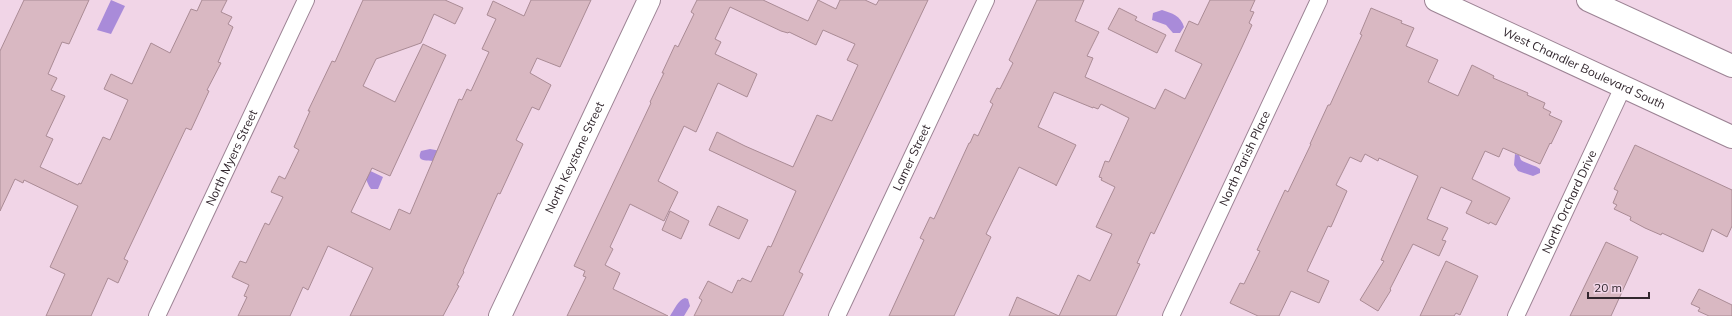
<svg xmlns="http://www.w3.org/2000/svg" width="1732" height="316" font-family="Mulish,sans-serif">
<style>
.water{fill:#a98bd9}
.building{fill:#d9b8c2;stroke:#aa8b95}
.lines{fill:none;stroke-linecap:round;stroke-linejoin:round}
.street-casing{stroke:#9c8394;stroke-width:18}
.secondary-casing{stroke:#9c8394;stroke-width:24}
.street{stroke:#fff;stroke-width:16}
.secondary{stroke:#fff;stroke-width:22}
.labels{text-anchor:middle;stroke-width:4;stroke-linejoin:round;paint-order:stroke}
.street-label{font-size:12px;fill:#32272e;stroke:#f1d5e7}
</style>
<rect width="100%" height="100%" fill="#f1d5e7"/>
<path class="water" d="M111 0 125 6 111 34 97 30Z
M1162 10C1172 13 1181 16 1184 27L1180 33H1173L1166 25 1152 20 1153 13Z
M430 149 441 151 433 161C426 160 416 162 421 151Z
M1515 154 1519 155 1521 160C1527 164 1535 165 1540 169V173L1533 176 1518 171 1514 165Z
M360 166 383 177 378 189H371L369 186Z
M685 298 688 299 690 306 684 316H670C674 310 678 300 685 298Z"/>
<path class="building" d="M24 0H89L69 44 62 42 48 74 57 78 51 90 65 96 46 136 53 139 40 167 78 185 79 183 81 184 103 137 110 140 128 100 104 89 111 74 132 84 151 43 170 53 191 9 197 11 202 0H227L221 12 232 17 228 24 233 27 218 62 221 63 207 90 209 91 191 130 186 128 124 259 128 261 118 283 108 278 91 316H46L65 274 50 267 78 206 24 180 23 183 15 179 0 211V51Z
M363 0H445L463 8 455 24 434 14 421 43 376 59 363 86 395 102 423 44 446 55 390 176 372 168 351 212 390 230 399 209 410 214 459 99 462 100 467 89 471 91 489 52 482 49 496 19 487 15 493 1 524 16 531 0H591L560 67 537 58 530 73 551 85 539 110 532 107 516 140 523 144 500 194 498 193 463 271 464 272 457 285 459 286 443 316H350L373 268 328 246 308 290 303 287 290 316H238L247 297 244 296 249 285 232 277 240 261 246 263 265 223 269 225 283 197 271 192 279 176 285 179 299 150 294 147 310 111H308L332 61 335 62Z
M697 0H763L808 21 818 0 836 9 840 0H865L876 5 879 0H928L799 272 803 274 783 316H694L702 300 699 298 708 281 732 293 738 280 740 281 742 278 751 282 768 246 771 247 796 191 709 150 717 132 745 146 793 167 817 115 832 121 858 65 847 60 855 44 823 30 816 45 789 32 788 33 781 31 730 7 715 39 721 42 715 54 757 74 747 97 718 83 696 132 684 126 658 181 678 192 664 221 630 204 610 247 613 249 605 265 620 273 613 289 668 316H567L586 277 583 276 585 271 574 266 651 103 650 102 664 73H662L675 45 678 47 694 14 691 12Z
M1037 0H1084L1075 21 1099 32 1087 56 1093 58 1085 77 1155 109 1165 89 1185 99 1202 64 1175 51 1189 21 1198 25 1210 0H1255L1250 11 1254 12 1249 23 1252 25 1242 47 1154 234 1151 232 1137 263 1140 264 1116 316H1009L1017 297 1059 316 1078 275 1090 281 1112 234 1096 227 1115 187 1101 180 1102 178 1099 177 1105 161 1109 162 1129 118 1101 104 1098 109 1093 107V108L1054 92 1038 127 1076 145 1056 186V185L1019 167 986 234 991 237 954 316H889L924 240 920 238 930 217 934 219 969 143H970L974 134 978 136 993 104 990 102 997 88 1000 89 1013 63 1009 60Z
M1119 8 1137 17 1135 20 1166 35 1157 53 1108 29Z
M1371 8 1402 21 1401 23 1414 28 1406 46 1438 60 1428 82 1458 96 1472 65 1494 76 1493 78 1528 93 1527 95 1545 103 1543 108 1551 112 1549 115 1562 121 1551 144 1550 143 1540 164 1503 148 1499 157 1485 151 1472 179 1510 198 1496 225 1490 222 1489 224 1466 213 1472 201 1441 187 1427 219 1448 228 1442 240 1446 241 1439 256 1413 244 1390 289 1391 290 1378 311 1360 300 1384 261 1381 260 1418 176 1379 158 1378 161 1365 154 1361 162 1350 157 1336 185 1347 191 1331 227 1328 226 1307 271 1329 281 1319 303 1291 291 1279 316H1258L1230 303 1240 283 1244 284 1260 251 1257 250 1285 190 1288 192 1311 144H1310L1328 105H1330L1362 35 1360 34Z
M1635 145 1732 190V226L1727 237 1712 229 1703 252 1662 233 1661 235 1645 228 1630 220 1631 217 1614 209 1617 205 1613 203 1618 191 1614 189Z
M718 206 748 220 739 239 709 225Z
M670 211 689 221 681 239 662 230Z
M1606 242 1638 257 1611 316H1570Z
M1446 261 1478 276 1460 315 1456 313 1454 316H1420Z
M1699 289 1732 305V316H1709L1698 311 1700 308 1691 304Z"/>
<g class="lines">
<defs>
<g id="street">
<path id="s1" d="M157 316 306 0"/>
<path id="s2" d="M837 316 986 0"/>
<path id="s3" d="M1171 316 1319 0"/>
<path id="s4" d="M1516 316 1623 87"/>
</g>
<g id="secondary">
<path id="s5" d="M1436 0 1732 137"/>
<path d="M1588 0 1732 66"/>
<path id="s6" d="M500 316 649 0"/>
</g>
</defs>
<use href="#street" class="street-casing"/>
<use href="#secondary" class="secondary-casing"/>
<use href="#street" class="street"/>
<use href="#secondary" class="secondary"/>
</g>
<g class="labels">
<g class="street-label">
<text dy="4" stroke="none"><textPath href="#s5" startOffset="163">West Chandler Boulevard South</textPath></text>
<text dy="4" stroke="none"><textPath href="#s1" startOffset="175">North Myers Street</textPath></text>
<text dy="4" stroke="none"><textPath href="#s6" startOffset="175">North Keystone Street</textPath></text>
<text dy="4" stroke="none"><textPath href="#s2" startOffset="175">Lamer Street</textPath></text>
<text dy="4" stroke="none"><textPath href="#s3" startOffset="174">North Parish Place</textPath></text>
<text dy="4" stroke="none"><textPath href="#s4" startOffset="126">North Orchard Drive</textPath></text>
</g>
</g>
<path d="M1588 292v6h61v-6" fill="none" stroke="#32272e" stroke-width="2"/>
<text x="1594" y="292" font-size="12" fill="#32272e" stroke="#f1d5e7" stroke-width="3" paint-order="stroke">20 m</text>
</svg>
